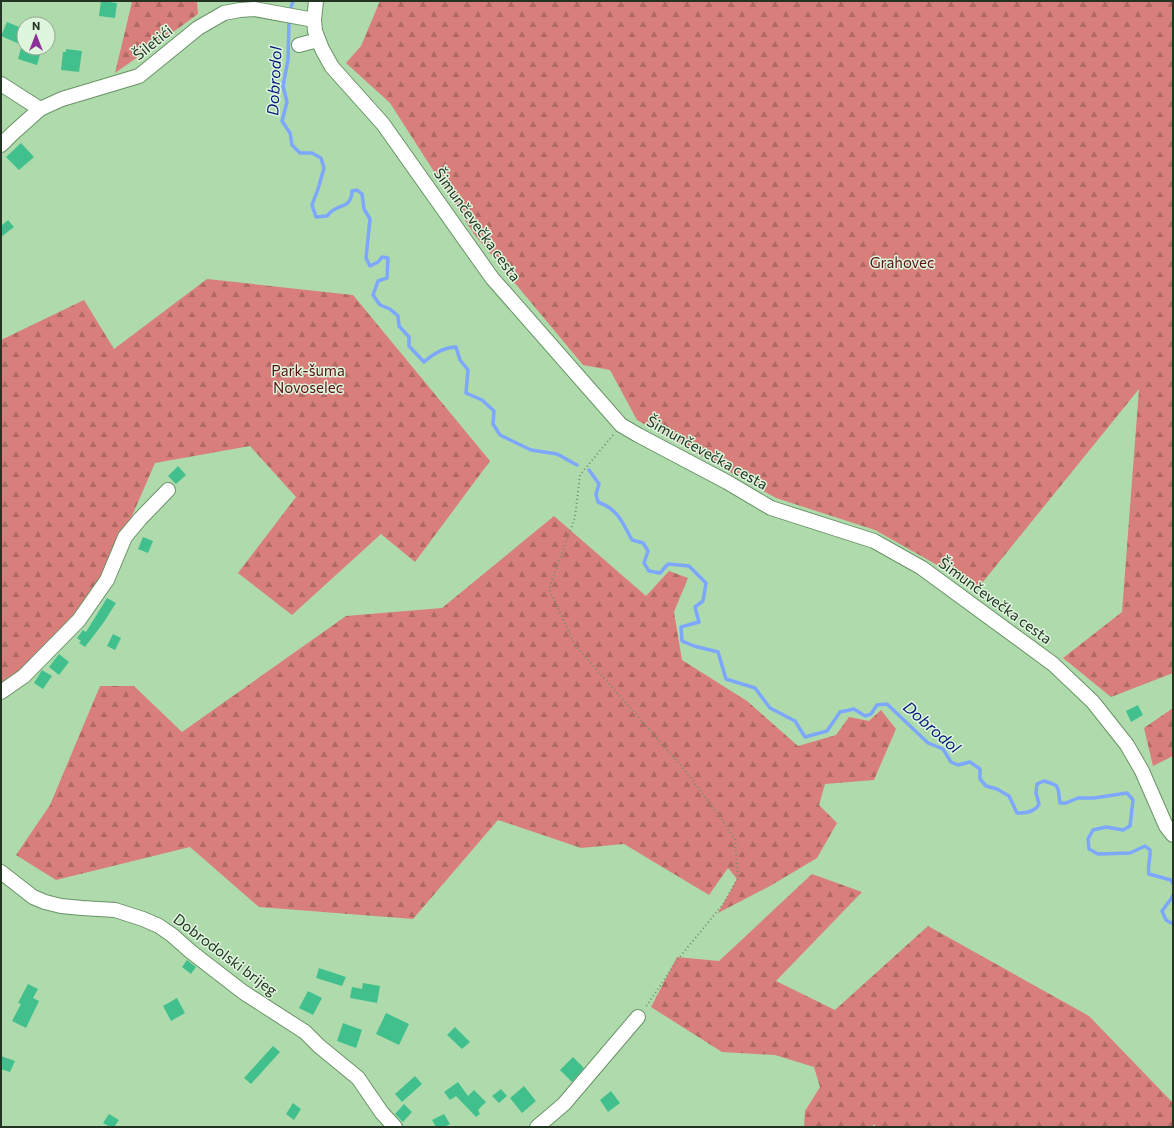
<svg xmlns="http://www.w3.org/2000/svg" width="1174" height="1128" font-family="Commissioner,sans-serif">
<style>
.forest{fill:url(#forest-firs)}
.lines{fill:none;stroke-linecap:round;stroke-linejoin:round}
.stream{stroke:#7ca7fd;stroke-width:3.5}
.building{fill:#41c08e}
.minor-casing{stroke:#699366;stroke-width:16}
.path{stroke:#6f8f6d;stroke-width:2;stroke-dasharray:1 3;stroke-linecap:butt}
.minor{stroke:#fff;stroke-width:14}
.labels{text-anchor:middle;stroke-width:3;stroke-linejoin:round;paint-order:stroke}
.street-label{font-size:15px;fill:#233422;stroke:#dff5dd}
.park-label{font-size:15px;fill:#561215;stroke:#dff5dd}
.water-label{font-size:16px;font-style:italic;fill:#001879;stroke:#dff5dd}
</style>
<defs>
<pattern id="forest-firs" width="22" height="20" patternUnits="userSpaceOnUse"><rect width="22" height="20" fill="#d97f7b"/><path d="M5 1l3.5 6h-7zM16 11l3.5 6h-7z" fill="#b06964"/></pattern>
</defs>
<rect width="100%" height="100%" fill="#afdbac"/>
<path class="forest" d="M128 1H197L198 14 165 38 115 73 132 2Z
M380 1H1173V673L1111 697 1063 658 1122 612 1139 389 978 588 875 530 776 498 637 420 610 370 583 365 474 234 390 103 346 63 361 46Z
M207 279 353 295 490 461 415 562 381 534 292 615 238 573 296 497 250 446 155 463 105 578 35 662 1 687V340L84 300 114 349Z
M554 516 646 596 669 571 688 578 674 612 682 660 747 701 798 746 836 735 849 717 869 721 881 710 896 729 874 780 825 784 819 805 837 823 817 858 770 886 718 913 737 879 728 868 709 895 624 844 581 848 498 820 413 919 259 907 190 847 56 880 16 855 50 805 100 686H134L182 732 346 616 442 608Z
M1173 708V756L1153 766 1144 728Z
M812 874 862 892 776 981 835 1010 928 926 1089 1016 1173 1103V1127H876L874 1124 872 1127H804L805 1111 820 1087 814 1067 775 1055 722 1052 651 1007 677 957 719 961Z"/>
<g class="lines">
<path class="stream" d="M290 11 293 1
M289 20 288 60 283 86 287 102 282 121 290 133 292 145 300 153H312L321 158 324 168 318 189 312 205 316 217 327 216C337 202 351 211 352 191L357 190 362 194 364 209 370 219 366 258 370 266 378 262 382 257 388 258 387 278 378 281 373 295 380 305 390 309 398 316 399 326 409 337V346L424 362C433 354 443 347 456 347L460 360 468 370 466 393 482 400 494 411 493 424 500 435 531 450 557 454 577 465
M589 470 599 484 596 494 598 502C619 510 622 522 632 540L643 543 648 551 644 563 649 571 660 573 668 564 689 566 706 583 703 601 695 607 699 622 681 627 682 641 694 646 718 652 726 679 755 688 770 708 795 721 805 737 827 731 840 712 854 709 865 716 871 714 877 705 887 704 928 743 943 749 951 762 958 765 970 762 980 769V779L986 786 997 789 1009 796 1017 813C1026 813 1035 812 1039 804L1036 793 1037 784 1044 781C1062 786 1057 787 1060 803H1066L1078 798H1094L1127 793 1133 800 1130 826 1123 830 1106 827 1093 830 1088 839 1089 849 1098 854 1130 853 1145 846 1150 850C1151 859 1147 865 1149 874L1171 880 1173 884
M1173 895 1171 899 1162 911 1166 920 1173 924"/>
</g>
<path class="building" d="M101 1 117 3 115 18 99 16Z
M7 22 24 29V46L1 36Z
M21 48H42L37 65 18 59Z
M66 49 82 51 79 72 61 70 63 52H66Z
M21 143 34 157 19 170 6 157Z
M8 220 14 227 1 237V226Z
M178 466 186 475 176 484 168 476Z
M143 537 153 541 148 553 138 549Z
M107 598 116 603 104 622 85 647 79 643 81 641 77 638 83 630 86 632Z
M113 634 121 638 115 650 107 646Z
M59 654 69 662 59 675 49 667Z
M42 670 52 676 43 689 34 683Z
M1138 705 1143 715 1131 722 1126 711Z
M187 960 196 967 191 974 182 967Z
M319 968 346 977 342 986 316 978Z
M363 983 380 986 377 1003 350 998 352 987 362 989Z
M28 984 38 989 33 998 39 1001 26 1028 12 1021 21 1004 18 1003Z
M308 991 322 998 313 1015 299 1008Z
M177 998 185 1013 171 1021 163 1006Z
M386 1013 409 1024 399 1045 376 1034Z
M343 1023 362 1030 356 1048 337 1041Z
M455 1027 470 1042 462 1049 447 1035Z
M273 1046 280 1052 251 1084 244 1078Z
M1 1056 15 1061 10 1072 1 1069Z
M573 1057 584 1068 572 1082 560 1070Z
M415 1076 422 1084 402 1102 395 1094Z
M458 1082 468 1096 474 1090 486 1102 478 1110 480 1114 476 1117 456 1096 450 1100 444 1092Z
M524 1086 536 1101 522 1113 510 1098Z
M501 1089 507 1096 499 1103 492 1096Z
M611 1091 620 1103 608 1112 600 1100Z
M293 1103 301 1109 294 1120 286 1114Z
M404 1104 412 1112 403 1122 395 1114Z
M109 1114 119 1120 114 1127H110L103 1123Z
M444 1114 450 1124 444 1127H436L432 1120Z"/>
<g class="lines">
<defs>
<path id="minor" d="M316 1 314 20 315 31 322 49 332 67 383 124 492 278 621 425 638 435 727 482 771 508 874 541 922 568 1053 664 1093 702 1127 745 1142 771 1166 826 1173 835
M299 45 318 40
M1 84 40 109
M1 145 12 134 40 109 62 99 139 76 198 28 224 13 240 10 254 9 314 20
M1 692 24 676 79 620 107 580 125 537 140 519 168 490
M1 872 33 897 45 902 61 906 82 908 115 910 143 919 159 926 172 935 190 951 243 992 305 1032 319 1046 358 1078 382 1113 395 1127
M537 1127 564 1104 638 1017"/>
</defs>
<use href="#minor" class="minor-casing"/>
<path class="path" d="M613 435 580 475 575 517 549 589 575 645 683 768 719 815 735 840 738 878 724 903 679 958 645 1008"/>
<use href="#minor" class="minor"/>
</g>
<g class="labels">
<g class="street-label">
<text transform="translate(153 43) rotate(-39)" y="5">Šiletići</text>
<text transform="translate(477 225) rotate(54)" y="5">Šimunčevečka cesta</text>
<text transform="translate(707 453) rotate(29)" y="5">Šimunčevečka cesta</text>
<text transform="translate(995 601) rotate(36)" y="5">Šimunčevečka cesta</text>
<text transform="translate(225 955) rotate(37)" y="5">Dobrodolski brijeg</text>
</g>
<g class="park-label">
<text x="902" y="268">Grahovec</text>
<text x="308" y="376">Park-šuma<tspan x="308" dy="17">Novoselec</tspan></text>
</g>
<g class="water-label">
<text transform="translate(274 81) rotate(-87)" y="6">Dobrodol</text>
<text transform="translate(932 727) rotate(41)" y="6">Dobrodol</text>
</g>
</g>
<rect width="1174" height="1128" fill="none" stroke="#233422" stroke-width="4"/>
<g transform="translate(36 36)"><circle r="19" fill="#dff5dd" stroke="#94a892"/>
<path d="M0-3L7 15L0 10L-7 15Z" fill="#8d2f99"/>
<text y="-6" font-size="11" font-weight="bold" text-anchor="middle" fill="#233422">N</text>
</g>
</svg>
